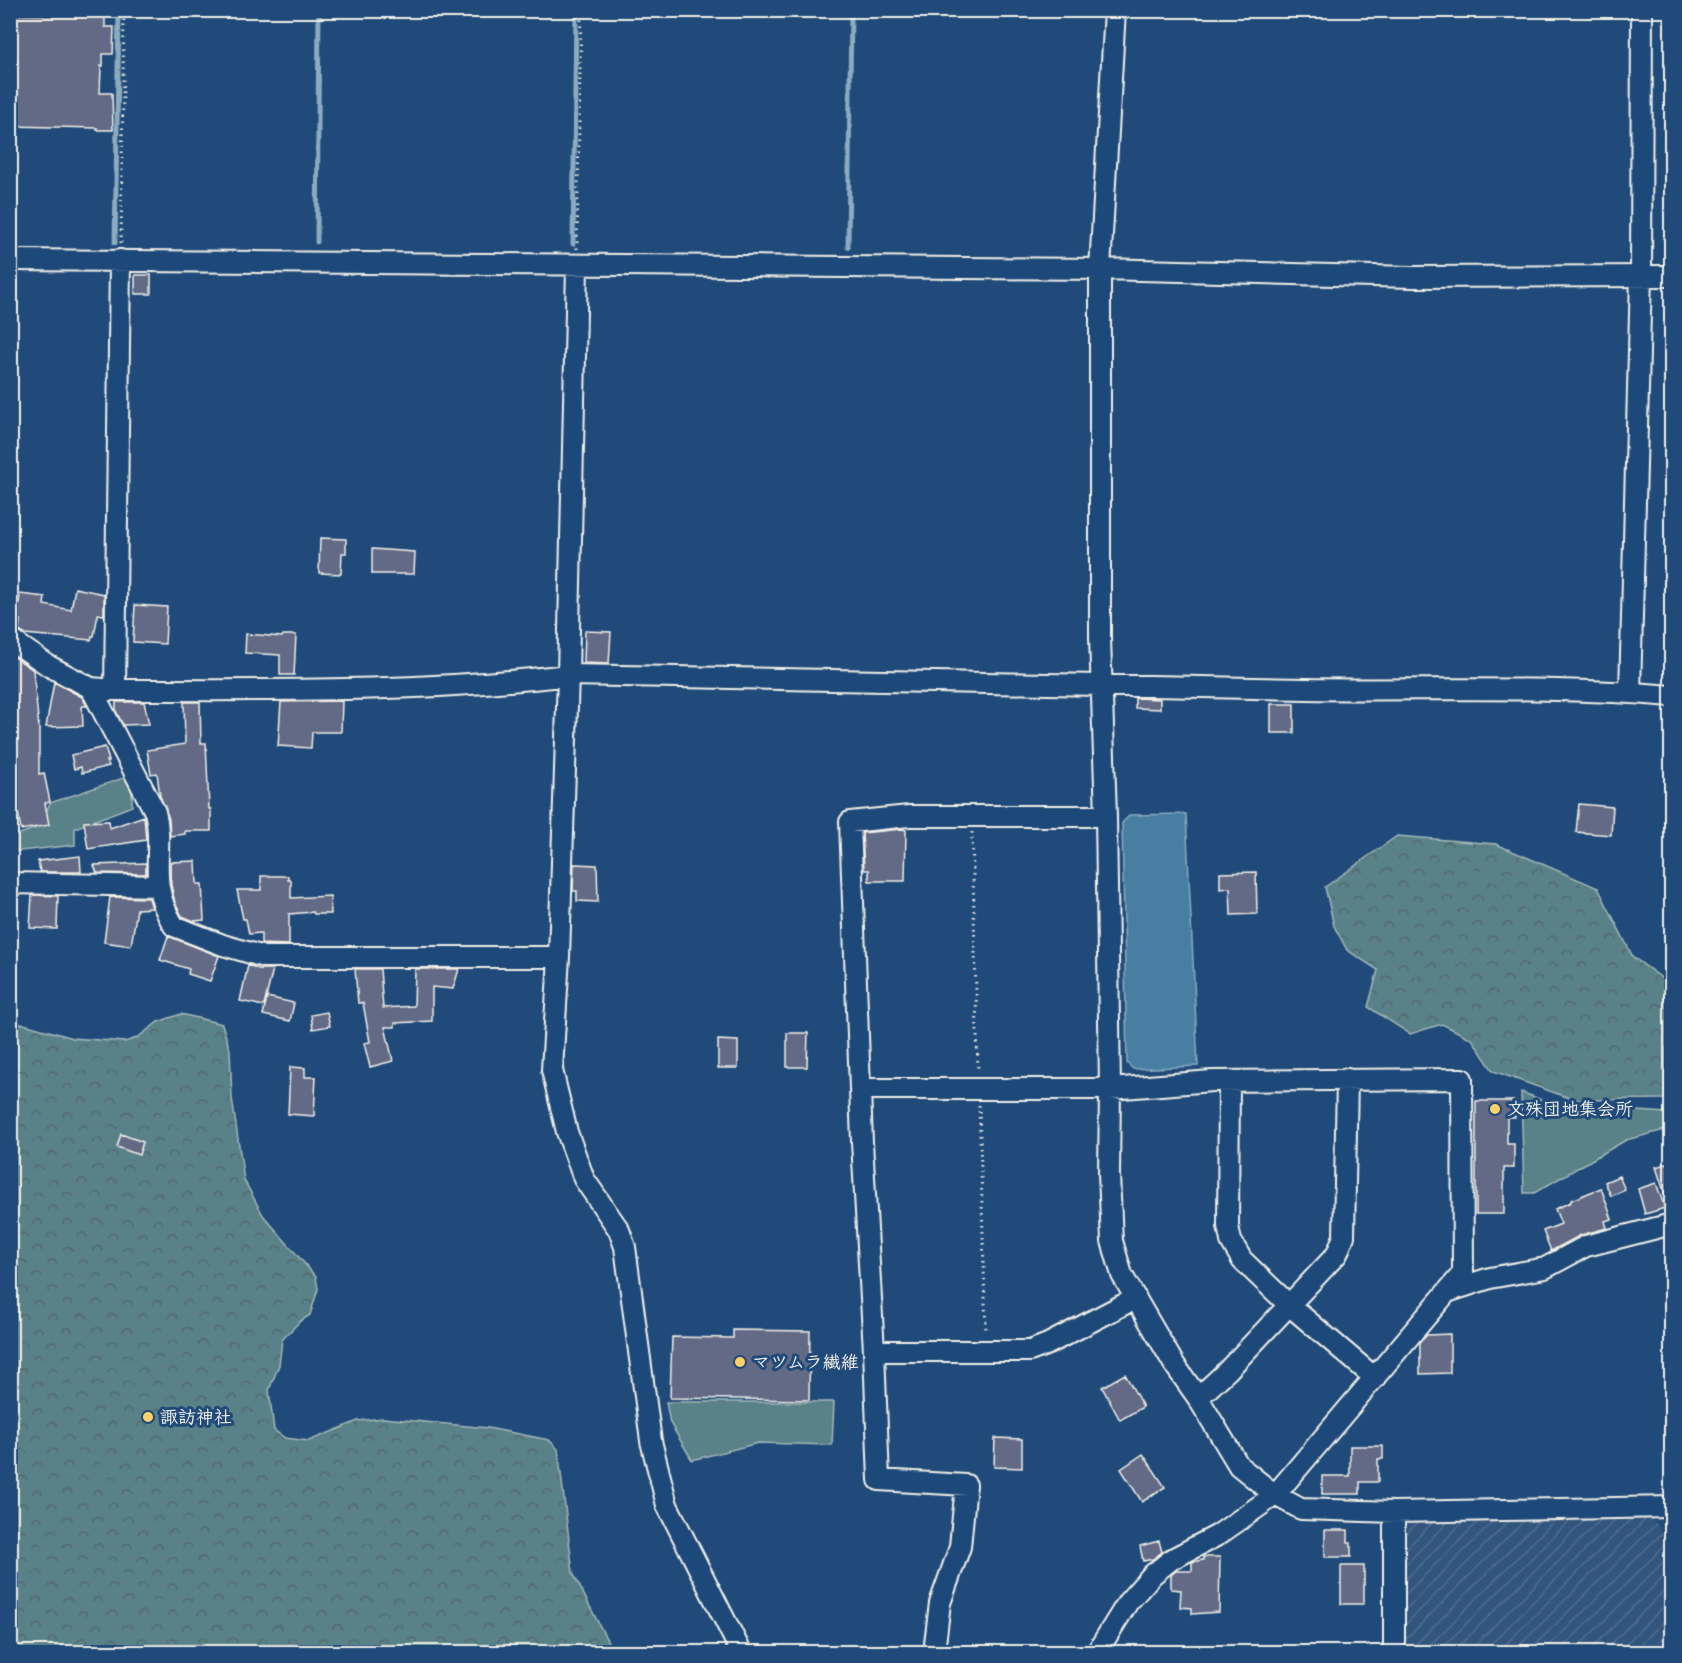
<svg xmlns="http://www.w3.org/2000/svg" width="1682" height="1663" font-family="Mali,'Klee One',sans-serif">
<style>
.industrial{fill:url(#industrial-furrows)}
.green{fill:#598188;stroke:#a6b9b8;stroke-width:1.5}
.forest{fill:url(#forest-crowns);stroke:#a6b9b8;stroke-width:1.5}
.water{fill:#467ea2;stroke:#8cacbe;stroke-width:1.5}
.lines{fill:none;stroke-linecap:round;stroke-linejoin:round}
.stream{stroke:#8cacbe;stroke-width:5}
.building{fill:#636b86;stroke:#f4f1e8;stroke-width:1.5}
.minor-casing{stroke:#f4f1e8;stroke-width:24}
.path{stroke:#f4f1e8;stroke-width:3;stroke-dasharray:1.5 4.5;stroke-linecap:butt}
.minor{stroke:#1f4a7a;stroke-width:20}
.poi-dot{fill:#ffd166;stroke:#1f4a7a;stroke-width:2}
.labels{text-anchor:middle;stroke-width:6;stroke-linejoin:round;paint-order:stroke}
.poi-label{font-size:18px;font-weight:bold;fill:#f4f1e8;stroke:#1f4a7a;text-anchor:start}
</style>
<defs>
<pattern id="industrial-furrows" width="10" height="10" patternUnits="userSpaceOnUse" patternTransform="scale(1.5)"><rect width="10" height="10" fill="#33547e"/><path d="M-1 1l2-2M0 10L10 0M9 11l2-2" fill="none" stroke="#516d90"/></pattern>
<pattern id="forest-crowns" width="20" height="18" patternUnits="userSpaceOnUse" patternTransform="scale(1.5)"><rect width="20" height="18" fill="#598188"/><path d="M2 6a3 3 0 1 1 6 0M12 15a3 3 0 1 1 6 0" fill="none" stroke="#52676a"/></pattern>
</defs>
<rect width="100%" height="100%" fill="#1f4a7a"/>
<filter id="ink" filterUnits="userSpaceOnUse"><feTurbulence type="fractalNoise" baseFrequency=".0167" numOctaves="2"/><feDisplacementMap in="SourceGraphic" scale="12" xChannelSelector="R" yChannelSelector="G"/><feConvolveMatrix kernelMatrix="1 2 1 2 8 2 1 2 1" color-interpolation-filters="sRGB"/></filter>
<g filter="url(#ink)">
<path class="industrial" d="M1648 1517 1656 1523 1662 1532 1663 1652H1402L1399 1518Z"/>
<path class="green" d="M132 775V806L75 828V845L11 852V837L39 827 50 803Z
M1521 1092 1555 1105 1666 1113 1669 1129 1626 1140 1534 1193H1524Z
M666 1402H834L832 1445 758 1443 692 1460 670 1423Z"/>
<path class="forest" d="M1397 836 1496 844 1598 888 1633 957 1671 985V1048H1666L1665 1099 1575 1100 1493 1071 1472 1039 1442 1024 1410 1034 1368 1007 1378 970 1347 950 1334 926 1325 887Z
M181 1014 222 1024 230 1050 232 1098 244 1180 263 1215 316 1277 318 1289 310 1315 299 1322 282 1340 279 1365 269 1390 274 1430 285 1438 309 1441 358 1421 383 1418 488 1428 549 1440 558 1449 573 1573 613 1652H11V1024H24L73 1038 125 1042 137 1038 158 1022Z"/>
<path class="water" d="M1186 814 1198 1066 1133 1069 1127 1063 1122 823 1130 815Z"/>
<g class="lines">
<path class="stream" d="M317 242 319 10
M115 243 119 10
M573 244 576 10
M848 247 851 10"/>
</g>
<path class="building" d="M10 14 105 16V27H114L113 54H103V66H101L100 93H112L113 130H97V128L10 126Z
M135 275H151V294H135Z
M320 538 346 539V553H342L341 574 319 573Z
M372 549 415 552 414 574H372Z
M75 588 104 594V615L98 614 94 636H92L91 640 24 634 19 631 20 620H17L20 594 45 597 44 605 71 610Z
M135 605 167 607 165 644 133 642Z
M585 631 611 632 609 664 584 663Z
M246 634 282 637 283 635H296L294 675H280V655L245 653Z
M10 654 33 670 39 728V774L44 773 50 802 45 803 49 825 21 830 12 779H14L13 752H10Z
M54 682 82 697 87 706H82L83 726 46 727Z
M1135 698 1160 699V709L1135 708Z
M342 701 341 732H312L311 748 278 746 281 702Z
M116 702H144L149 724 123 725 116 711Z
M184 702H200L201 743H206L209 809H211V831H185V834L170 836 169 819 160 796 157 773 151 774 147 750 185 744Z
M1271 704H1294V733H1271Z
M105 747 109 761H107L109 766 82 773 81 767 74 769 71 755Z
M1579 804 1613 807 1611 835 1576 832Z
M144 816 146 840 88 849 84 822 109 821 110 828Z
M902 829 906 830 905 881H869V870H864L862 833Z
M80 856 81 872H40L38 861Z
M196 861 197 884H202L204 920 194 921 182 916 175 903 171 885 170 862Z
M146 863V874L97 873 94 865Z
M574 864 597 865 598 902 577 901V891H573Z
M1256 872 1257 914 1231 915 1230 888 1220 889V873Z
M261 876H288V880H291V898L330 896 331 914H314L313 912 289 914V945L261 944V933L249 934 246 919H243L237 890H261Z
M32 895 58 896 57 929 30 928Z
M110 897 149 898 152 908 137 909 131 946 104 942Z
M168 936 219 956 210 981 188 974 189 969 160 960Z
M248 965 261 970V969H273L264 1006 240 1001Z
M355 969H380L383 1008 414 1006 415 969H459L453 989 432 987V1021L395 1023V1027H385L393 1061 370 1067 364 1043 370 1042 363 1003H358Z
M267 997 294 1003 290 1021 263 1015Z
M327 1012 330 1026 313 1029 311 1015Z
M787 1033H808L807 1067H787Z
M718 1040 738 1041V1068H718Z
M290 1067 305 1068V1077H316L314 1116 288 1114Z
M1476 1101H1515V1117H1507V1144H1514V1168H1504V1214H1476Z
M121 1134 143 1142 139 1155 117 1147Z
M1671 1162V1206L1669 1207 1656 1167Z
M1619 1176 1625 1190 1611 1196 1605 1182Z
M1656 1183 1665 1208 1645 1214 1638 1189Z
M1601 1188 1612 1219 1605 1221 1607 1228 1581 1235 1551 1251 1543 1231 1561 1224 1555 1209 1571 1202V1200Z
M733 1330 810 1331 809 1400 670 1398 672 1337 733 1338Z
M1450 1334V1373L1420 1374V1342L1427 1335Z
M1125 1374 1143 1407 1120 1420 1102 1387Z
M995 1438 1022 1439V1468L994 1467Z
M1350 1446H1383V1459H1378V1482H1360V1494H1322V1476H1350Z
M1143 1454 1165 1487 1142 1502 1121 1469Z
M1325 1530H1348V1542H1351V1557H1325Z
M1159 1541 1162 1552 1153 1559 1143 1561 1140 1546Z
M1203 1557H1220L1219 1612 1192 1614V1608L1180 1607 1181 1590 1171 1589V1575L1176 1571H1192V1562L1203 1560Z
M1341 1566H1364V1604H1341Z"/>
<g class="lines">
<defs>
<path id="minor" d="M1115 10 1100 269V637L1106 816 1110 1089 1109 1174 1112 1241 1122 1275 1174 1364 1198 1398 1239 1466 1275 1495 1301 1509 1394 1512 1672 1507
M10 260 1100 269 1413 277 1672 276
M577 266 568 675 559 957 552 1070 567 1132 584 1179 619 1230 625 1247 651 1441 667 1505 741 1652
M10 639 49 666 91 688 115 690C266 690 419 693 568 675 814 680 1060 685 1306 689 1428 691 1550 685 1672 696
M91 688 155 812C162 837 155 862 159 887 161 901 166 913 174 926L223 945 264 957H559
M115 690 120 260
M1630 692 1641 275 1642 10
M10 883 159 886
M1229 1081 1228 1226 1231 1241 1242 1260 1289 1305 1375 1378
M861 1089H1110L1212 1081 1462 1079 1463 1273 1275 1495 1218 1535 1172 1559 1152 1575 1128 1602 1097 1652
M1447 1292 1490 1278 1545 1268 1586 1246 1672 1224
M874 1351H1030L1048 1344 1136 1298
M1198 1398 1228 1370 1337 1254 1344 1236 1347 1079
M1394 1512V1652
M934 1652 940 1603 960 1547 966 1485 879 1480 874 1351 862 1142 850 822 909 816H1106"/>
</defs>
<use href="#minor" class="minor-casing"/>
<path class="path" d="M121 243 124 10
M577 249 581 10
M972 832 978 1072
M979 1105 986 1332"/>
<use href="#minor" class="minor"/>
</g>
</g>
<g class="poi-dot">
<circle cx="1495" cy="1109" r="6"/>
<circle cx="740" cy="1362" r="6"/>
<circle cx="148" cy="1417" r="6"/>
</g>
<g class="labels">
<g class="poi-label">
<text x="1507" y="1115">文殊団地集会所</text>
<text x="752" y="1368">マツムラ繊維</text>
<text x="160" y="1423">諏訪神社</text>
</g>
</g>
<rect width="1682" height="1663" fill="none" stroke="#1f4a7a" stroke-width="36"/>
<rect x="18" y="18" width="1646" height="1627" fill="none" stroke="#f4f1e8" stroke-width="2" filter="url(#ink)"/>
</svg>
